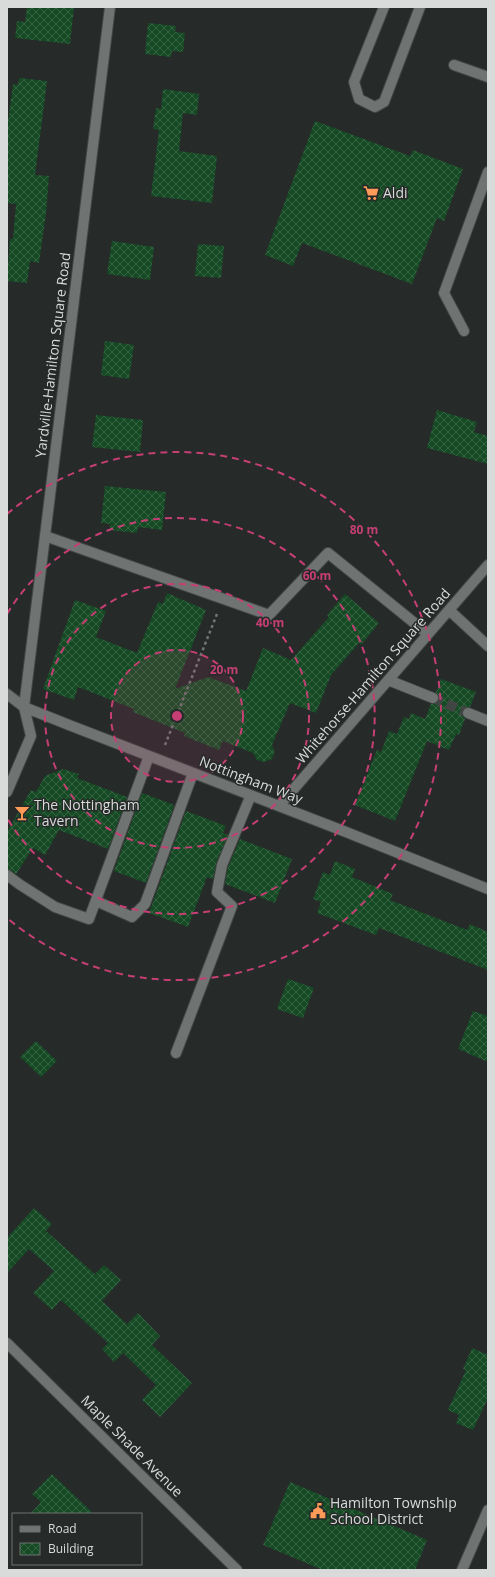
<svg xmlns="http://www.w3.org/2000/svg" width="495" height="1577" font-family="'Open Sans',sans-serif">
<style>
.building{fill:url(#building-cross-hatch)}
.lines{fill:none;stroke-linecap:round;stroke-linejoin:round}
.minor-tunnel{stroke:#414544;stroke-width:10;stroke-dasharray:10 5;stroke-linecap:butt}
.minor-casing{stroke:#434745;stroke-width:12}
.path{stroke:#717473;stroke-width:2.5;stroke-dasharray:3 3;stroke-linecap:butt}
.minor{stroke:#6f7472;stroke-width:10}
.ring{fill:none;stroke:#c63f74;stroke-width:2;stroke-dasharray:7 5}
.labels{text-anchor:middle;stroke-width:3;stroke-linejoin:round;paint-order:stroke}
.poi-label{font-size:14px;fill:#d8dbda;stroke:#262a29;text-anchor:start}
.street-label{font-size:14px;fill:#d8dbda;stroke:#262a29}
.centre{fill:#c63f74;stroke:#262a29;stroke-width:2}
.ring-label{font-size:12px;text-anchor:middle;font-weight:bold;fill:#c63f74;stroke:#262a29;stroke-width:3;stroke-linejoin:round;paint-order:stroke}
</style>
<defs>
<pattern id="building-cross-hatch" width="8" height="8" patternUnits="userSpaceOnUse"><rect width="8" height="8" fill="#154a24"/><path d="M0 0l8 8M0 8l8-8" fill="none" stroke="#366443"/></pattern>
</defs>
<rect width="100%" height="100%" fill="#262a29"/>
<path class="building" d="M27 7H74L70 44 15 38 17 21 25 22Z
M148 23 176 26 175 32 185 33 183 52 172 51 171 57 145 54Z
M19 78 47 81 35 175 49 176 46 213 39 263 30 261 27 283 7 281 10 239H13L16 204 7 203V129L13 84 18 85Z
M163 89 199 94 197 115 183 113 179 151 217 156 212 203 151 196 159 130 153 129 156 108 161 109Z
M315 121 410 156 413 150 463 169 444 221 437 218 412 284 302 243 293 266 265 255Z
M112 241 154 247 150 280 107 274Z
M198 244 224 246 221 278 195 276Z
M105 341 134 345 129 379 101 375Z
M437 410 477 422 474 432 488 436V464L427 448Z
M96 415 143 420 140 452 92 447Z
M105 486 166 492 162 530 138 527 137 533 110 530V524L101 523Z
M167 593 206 610 175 689 208 677 246 691 263 648 291 660 329 617 327 615 345 594 379 623 361 645 359 643 331 675 316 713 290 703 272 745 275 752 272 759 264 762 257 760 253 753 223 741 219 750 184 736 185 733 133 712 134 709 78 687 74 700 43 689 75 600 106 611 96 637 137 653 158 602 163 604Z
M441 679 476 692 470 707H467L462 710V714L465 719 459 735 456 734 449 750 427 741 395 821 355 805 377 750 381 752 389 731 397 734 404 717 409 719 411 713 425 719 431 704H434L439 701V697L436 692Z
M63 769 79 774 77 778 127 797 108 849 59 830 45 855 33 848 16 874 7 869V832L31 790 36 792 45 776Z
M142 793 172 804 174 806 146 883 114 871Z
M186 811 226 826 223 833 228 835 216 863 213 879 207 877 188 927 149 913Z
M240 839 292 859 275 903 225 884 228 867Z
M335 861 355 869 352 877 393 894 390 900 467 930 470 924 488 932V970L379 928 376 935 317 913 321 902 313 899 323 872 330 875Z
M288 979 314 988 303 1018 277 1009Z
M473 1011 488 1016V1062L458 1049Z
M36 1041 57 1061 41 1077 20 1057Z
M34 1208 52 1224 46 1231 95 1274 104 1265 121 1280 102 1301 127 1324 138 1313 160 1336 152 1345 192 1383 160 1417 142 1400 156 1385 123 1353 114 1362 102 1349 108 1343 61 1300 52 1310 33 1293 54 1271 29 1249 7 1273V1238Z
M472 1348 488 1355V1398L473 1430 456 1423 459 1415 448 1410 466 1370 463 1369Z
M52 1474 94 1514H30L41 1502 32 1494Z
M290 1482 427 1540 415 1570H323L263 1545Z"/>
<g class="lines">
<path class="minor-tunnel" d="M433 698 468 713"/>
<defs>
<path id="minor" d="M384 7 354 82 359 99 375 107 384 102 420 7
M454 65 488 77
M464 331 444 293 488 172
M45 536 269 615 328 553 428 634
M449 610 488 646
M388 680 433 698
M7 694 24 707 69 725 346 832 488 889
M468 713 488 721
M7 792 31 736 24 707 110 7
M279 806 488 565
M7 875 19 884 55 907 89 919 149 756
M96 901 132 917 145 904 193 773
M176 1053 232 906 217 892 222 865 251 795
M7 1343 237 1570
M462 1570 488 1510"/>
</defs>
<use href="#minor" class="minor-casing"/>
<path class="path" d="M165 745 217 614"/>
<use href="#minor" class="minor"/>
</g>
<circle cx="177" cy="716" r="66" fill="#c63f74" fill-opacity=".12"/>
<g class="ring">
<circle cx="177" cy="716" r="66"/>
<circle cx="177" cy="716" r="132"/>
<path d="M7 614A198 198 0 1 1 7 818"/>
<path d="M7 514A264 264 0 1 1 7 918"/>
</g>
<defs>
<symbol id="supermarket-bare" viewBox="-9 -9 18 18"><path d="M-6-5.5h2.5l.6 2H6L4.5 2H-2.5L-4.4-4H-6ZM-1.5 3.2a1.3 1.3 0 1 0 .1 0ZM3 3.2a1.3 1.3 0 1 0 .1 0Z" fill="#fe9b58" stroke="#262a29" stroke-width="2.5" paint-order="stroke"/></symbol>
<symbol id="bar-bare" viewBox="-9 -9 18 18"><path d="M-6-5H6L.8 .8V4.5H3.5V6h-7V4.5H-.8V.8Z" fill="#fe9b58" stroke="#262a29" stroke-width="2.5" paint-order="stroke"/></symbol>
<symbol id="civic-bare" viewBox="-9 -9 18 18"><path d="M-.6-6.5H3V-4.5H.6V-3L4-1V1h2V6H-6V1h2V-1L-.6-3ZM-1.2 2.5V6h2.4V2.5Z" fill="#fe9b58" stroke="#262a29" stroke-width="2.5" paint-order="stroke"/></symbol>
</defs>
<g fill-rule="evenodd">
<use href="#supermarket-bare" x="360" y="182" width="22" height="22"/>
<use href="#bar-bare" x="11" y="802" width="22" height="22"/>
<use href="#civic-bare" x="307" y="1500" width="22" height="22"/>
</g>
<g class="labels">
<g class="poi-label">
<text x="383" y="198">Aldi</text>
<text x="34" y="810">The Nottingham<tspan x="34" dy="16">Tavern</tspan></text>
<text x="330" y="1508">Hamilton Township<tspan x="330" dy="16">School District</tspan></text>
</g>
<g class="street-label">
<text transform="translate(53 355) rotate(-83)" y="5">Yardville-Hamilton Square Road</text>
<text transform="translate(373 676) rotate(-49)" y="5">Whitehorse-Hamilton Square Road</text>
<text transform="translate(251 780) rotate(21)" y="5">Nottingham Way</text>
<text transform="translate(132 1446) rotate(45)" y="5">Maple Shade Avenue</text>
</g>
</g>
<circle cx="177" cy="716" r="6" class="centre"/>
<g class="ring-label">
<text x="364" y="534">80 m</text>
<text x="317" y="580">60 m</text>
<text x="270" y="627">40 m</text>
<text x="224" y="674">20 m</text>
</g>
<rect width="495" height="1577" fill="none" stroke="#d8dbda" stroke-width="16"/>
<rect x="12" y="1513" width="130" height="52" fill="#262a29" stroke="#6d7170"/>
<rect x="20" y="1526" width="20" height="6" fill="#6f7472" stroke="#6d7170"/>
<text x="48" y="1533" font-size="12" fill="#d8dbda">Road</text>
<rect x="20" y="1543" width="20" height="12" fill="url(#building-cross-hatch)" stroke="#6d7170"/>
<text x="48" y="1553" font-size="12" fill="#d8dbda">Building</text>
</svg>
